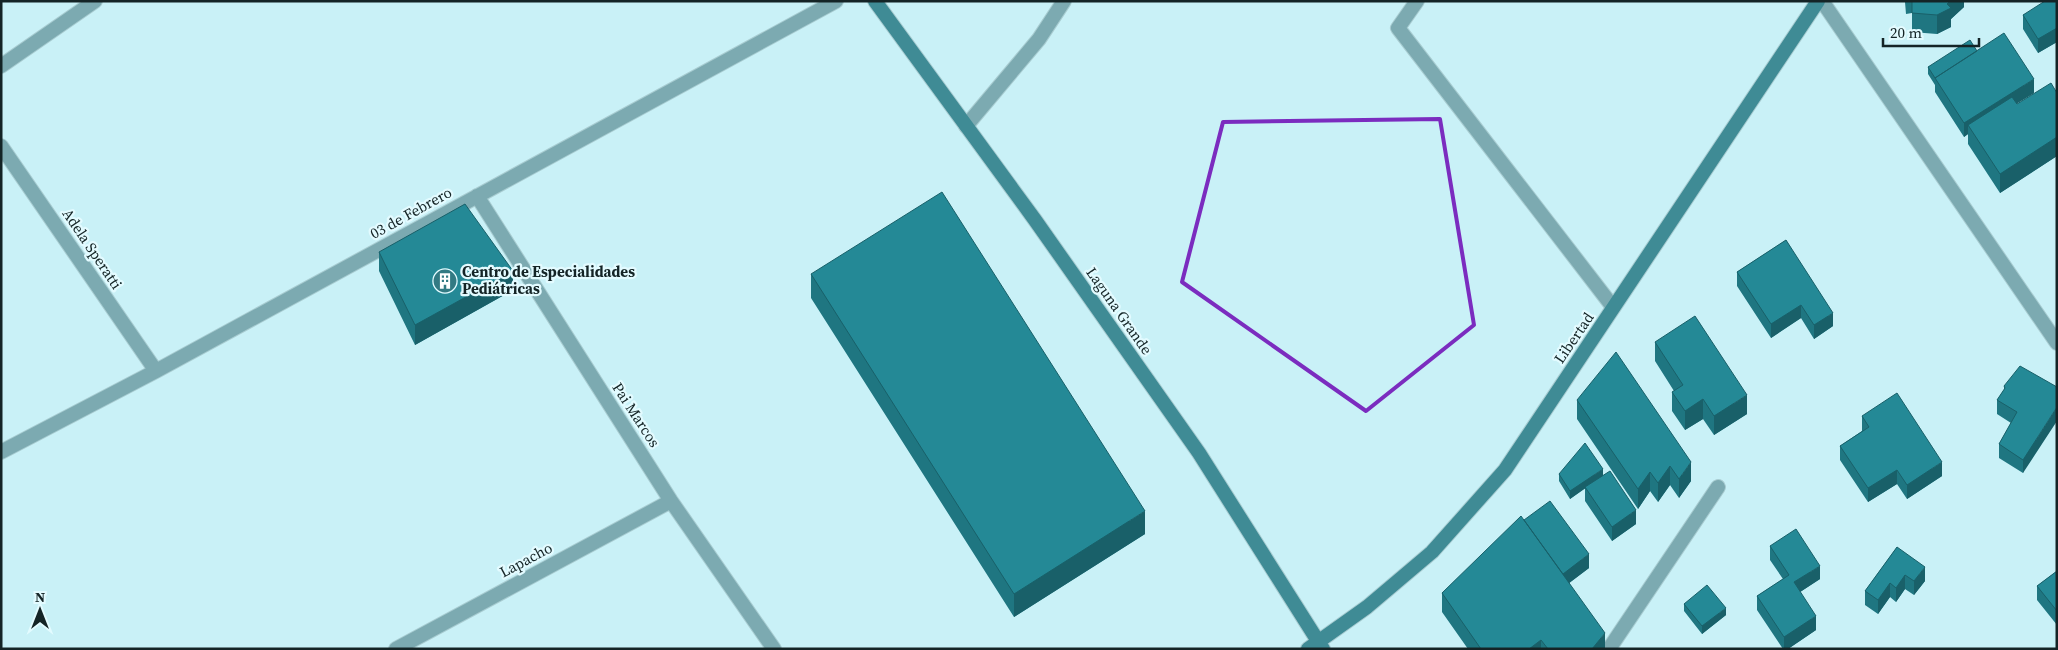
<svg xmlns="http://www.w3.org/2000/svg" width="2058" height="650" font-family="'Source Serif 4',serif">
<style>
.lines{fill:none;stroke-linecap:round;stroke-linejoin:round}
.service-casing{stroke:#a8ccd1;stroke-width:16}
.minor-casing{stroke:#a8ccd1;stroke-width:16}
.secondary-casing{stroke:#a8ccd1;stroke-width:16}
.service{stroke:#7caab1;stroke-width:14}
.minor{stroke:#7caab1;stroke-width:14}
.secondary{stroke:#3f8b95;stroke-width:14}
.wall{fill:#1f7681}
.shaded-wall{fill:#196069}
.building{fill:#248996;stroke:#196069}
.marked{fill:none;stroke:#7b2cbf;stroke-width:4;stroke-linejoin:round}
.labels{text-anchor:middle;stroke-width:4.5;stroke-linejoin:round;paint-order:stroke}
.street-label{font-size:15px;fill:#142426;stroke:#e3fbff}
.poi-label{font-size:15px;font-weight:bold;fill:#142426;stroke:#e3fbff;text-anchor:start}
</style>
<rect width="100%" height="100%" fill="#c9f1f7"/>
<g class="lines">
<defs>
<path id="service" d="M1609 649 1718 487"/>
<path id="minor" d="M1417 1 1398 28 1613 307
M1822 1 2057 343
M1 66 95 1
M966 126 1039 39 1064 1
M1 146 156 371
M477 196 671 501 774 649
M1 452 156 371 836 1
M396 649 671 501"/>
<path id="secondary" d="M875 1 1035 220 1199 453 1323 649
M1308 649 1367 607 1432 552 1505 470 1818 1"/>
</defs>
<use href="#service" class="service-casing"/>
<use href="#minor" class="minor-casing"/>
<use href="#secondary" class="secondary-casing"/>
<use href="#service" class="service"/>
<use href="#minor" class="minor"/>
<use href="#secondary" class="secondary"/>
</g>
<path class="wall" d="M1899 1H1964V7L1951 19V27L1937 34 1912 32V13L1906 14 1905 2Z
M2057 1V42L2038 53 2023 29V15Z
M1977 51 2034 93 2017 103V104L2057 93V156L2000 193 1968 144V134L1964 137 1935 92V85L1928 74V67Z
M1786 240 1833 326 1814 339 1801 318 1771 338 1737 286V272Z
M379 252 513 290 415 345 379 271Z
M811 274 1145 534 1014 617 811 298Z
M1655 342 1747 414 1714 435 1703 419 1685 430 1672 411V392L1674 391 1655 361Z
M2004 386 2057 387 2023 473 1999 458V444L2011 423 1997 414V400L2004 390Z
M1577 400 1691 481 1679 498 1670 485 1658 502 1650 491 1638 509 1577 419Z
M1862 416 1942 476 1907 499 1897 484 1868 502 1840 460V446L1862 431Z
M1559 474 1603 475 1636 524 1612 541 1585 501V488L1570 499 1559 481Z
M1524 520 1589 568 1569 583 1605 649H1468L1442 612V593Z
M1770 546 1820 579 1800 592 1816 630 1788 649H1783L1757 610V596L1783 579 1770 560Z
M1897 547 1925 581 1914 595 1905 589 1896 602 1890 597 1878 614 1865 605V591Z
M2057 571V625L2037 600V586Z
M1684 604 1726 615 1702 634 1684 611Z"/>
<path class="shaded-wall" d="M1950 1H1964V7L1951 19V27L1937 34V15Z
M2057 28V42L2038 53V39Z
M2034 79V93L1972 131 1968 125V134L1964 137V123Z
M2057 137V156L2000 193V174Z
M513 271V290L415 345V325Z
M1801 305V318L1771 338V324Z
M1833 313V326L1814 339V325Z
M1747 395V414L1714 435V416Z
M1703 399V419L1685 430V411Z
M2057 407V421L2023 473V460Z
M1691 462V481L1679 498V479Z
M1942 462V476L1907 499V485Z
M1670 466V485L1658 502V483Z
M1603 469V476L1570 499V491Z
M1897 470V484L1868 502V488Z
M1650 472V491L1638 509V489Z
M1636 510V524L1612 541V527Z
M1145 511V534L1014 617V594Z
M1589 554V568L1560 590V576Z
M1820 566V579L1794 596V582Z
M1925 567V581L1914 595V581Z
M1905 575V589L1896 602V588Z
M1890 583V597L1878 614V600Z
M1726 608V615L1702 634V626Z
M1816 616V630L1788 649H1784V637Z
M1605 633V649H1592Z
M1541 640V649H1529Z"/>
<path class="building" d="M1912 1H1950L1947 4 1951 8 1937 15 1912 13Z
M2045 1H2057V28L2038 39 2023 15Z
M2004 33 2034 79 1964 123 1935 78Z
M1970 40 1977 51 1935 78 1928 67Z
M2051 83 2057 93V137L2000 174 1968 125 2012 97 2017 104Z
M942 192 1145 511 1014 594 811 274Z
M465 204 513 271 415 325 379 252Z
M1786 240 1833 313 1814 325 1801 305 1771 324 1737 272Z
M1695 316 1747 395 1714 416 1703 399 1685 411 1672 392 1683 385 1655 342Z
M1616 352 1691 462 1679 479 1670 466 1658 483 1650 472 1638 489 1577 400Z
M2020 366 2057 387V407L2023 460 1999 444 2017 412 1997 400 2005 388 2004 386Z
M1897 393 1942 462 1907 485 1897 470 1868 488 1840 446 1869 427 1862 416Z
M1585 443 1603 469 1570 491 1559 474Z
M1610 471 1636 510 1612 527 1585 487Z
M1550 501 1589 554 1563 574 1524 520Z
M1521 516 1605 633 1592 649H1548L1541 640 1529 649H1481L1442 593Z
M1796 529 1820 566 1794 582 1816 616 1784 637 1757 596 1789 575 1770 546Z
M1897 547 1925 567 1914 581 1905 575 1896 588 1890 583 1878 600 1865 591Z
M2057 571V611L2037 586Z
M1707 585 1726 608 1702 626 1684 604Z"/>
<path class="marked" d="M1440 119 1474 325 1366 411 1182 282 1223 122Z"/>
<defs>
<symbol id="building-disc" viewBox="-11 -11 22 22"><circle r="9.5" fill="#327a83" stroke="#e3fbff"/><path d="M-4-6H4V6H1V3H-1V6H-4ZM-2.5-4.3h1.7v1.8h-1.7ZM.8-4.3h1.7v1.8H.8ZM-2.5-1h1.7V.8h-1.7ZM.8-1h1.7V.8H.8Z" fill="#fff"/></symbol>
</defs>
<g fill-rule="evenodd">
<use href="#building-disc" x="431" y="267" width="28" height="28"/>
</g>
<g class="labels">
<g class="street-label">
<text transform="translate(411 213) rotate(-29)" y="5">03 de Febrero</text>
<text transform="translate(92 249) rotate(56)" y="5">Adela Speratti</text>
<text transform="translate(1119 311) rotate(55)" y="5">Laguna Grande</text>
<text transform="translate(1574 338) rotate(-56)" y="5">Libertad</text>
<text transform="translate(636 415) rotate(57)" y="5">Pai Marcos</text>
<text transform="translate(526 560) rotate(-28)" y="5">Lapacho</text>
</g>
<g class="poi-label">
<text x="462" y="277">Centro de Especialidades<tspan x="462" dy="17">Pediátricas</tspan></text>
</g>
</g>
<rect width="2058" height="650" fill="none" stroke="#142426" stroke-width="5"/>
<g transform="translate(40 610)" stroke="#e3fbff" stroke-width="4" paint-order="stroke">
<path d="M0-4L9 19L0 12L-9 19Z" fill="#142426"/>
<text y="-8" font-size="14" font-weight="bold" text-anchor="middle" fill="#142426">N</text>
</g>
<path d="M1883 38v8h96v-8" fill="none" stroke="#142426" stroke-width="2.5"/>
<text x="1890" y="38" font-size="15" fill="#142426" stroke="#e3fbff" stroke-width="4" paint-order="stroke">20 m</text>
</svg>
